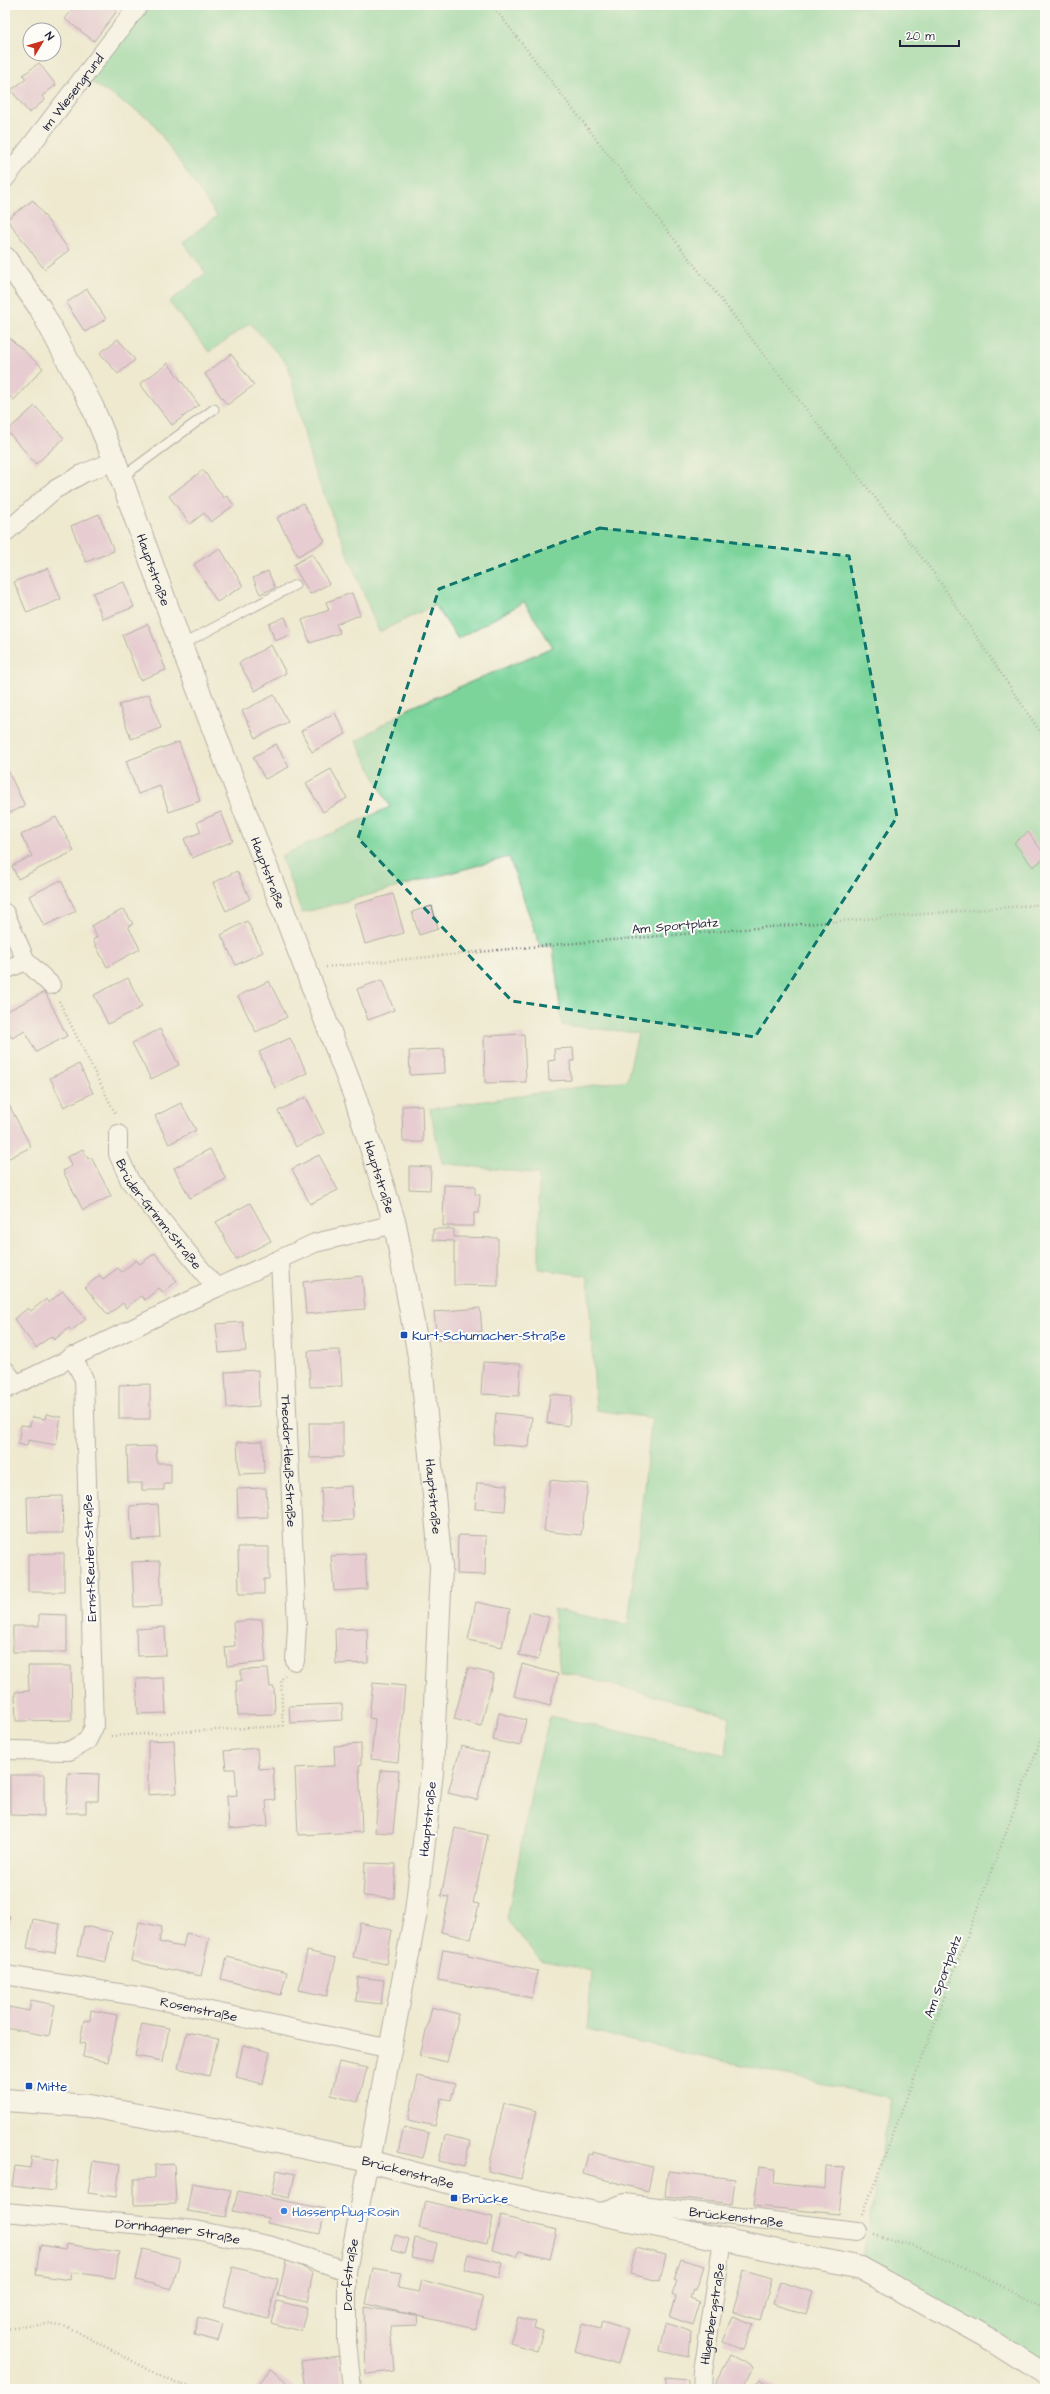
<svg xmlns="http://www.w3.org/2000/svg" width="1050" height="2394" font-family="'Architects Daughter',sans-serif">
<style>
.green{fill:#7bd49b;stroke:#4e7b6b}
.building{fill:#ddabd2}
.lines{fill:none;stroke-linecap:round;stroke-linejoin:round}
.service-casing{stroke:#69686f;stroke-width:11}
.minor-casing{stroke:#69686f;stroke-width:20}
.tertiary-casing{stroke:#69686f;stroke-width:24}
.path{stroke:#69686f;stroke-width:2.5;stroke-dasharray:1 3;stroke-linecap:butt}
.service{stroke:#fff;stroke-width:9}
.minor{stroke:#fff;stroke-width:18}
.tertiary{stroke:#fff;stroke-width:22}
.marked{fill:none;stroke:#0f766e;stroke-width:3;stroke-dasharray:8 5;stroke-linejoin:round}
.transit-dot{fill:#1a4fb4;stroke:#fdfcf7;stroke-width:1.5}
.shop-dot{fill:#3f7fe0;stroke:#fdfcf7;stroke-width:1.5}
.labels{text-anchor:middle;stroke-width:4;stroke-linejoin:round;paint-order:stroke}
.street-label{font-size:13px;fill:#22223b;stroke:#fdfcf7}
.transit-label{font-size:13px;fill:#164399;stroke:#fdfcf7;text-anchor:start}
.shop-label{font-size:13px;fill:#366cbe;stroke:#fdfcf7;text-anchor:start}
</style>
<rect width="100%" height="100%" fill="#fdfcf7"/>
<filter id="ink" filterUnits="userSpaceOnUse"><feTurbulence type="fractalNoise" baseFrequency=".025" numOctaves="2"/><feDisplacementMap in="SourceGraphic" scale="8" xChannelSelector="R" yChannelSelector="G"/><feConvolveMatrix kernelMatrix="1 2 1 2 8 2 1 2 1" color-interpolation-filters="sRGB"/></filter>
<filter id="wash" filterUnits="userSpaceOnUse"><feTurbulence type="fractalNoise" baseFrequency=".012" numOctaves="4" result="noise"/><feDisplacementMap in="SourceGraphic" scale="16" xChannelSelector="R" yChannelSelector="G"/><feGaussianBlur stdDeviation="0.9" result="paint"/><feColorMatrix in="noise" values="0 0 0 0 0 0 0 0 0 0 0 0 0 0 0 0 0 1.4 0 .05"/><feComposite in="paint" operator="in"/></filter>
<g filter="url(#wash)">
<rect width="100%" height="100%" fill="#eee9cf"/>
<path class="green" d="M139 5H1045V2367L861 2268 891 2099 587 2030 592 1971 540 1960 507 1920 535 1775 550 1716 726 1755 730 1716 560 1671 553 1609 628 1625 652 1418 596 1410 588 1276 539 1269V1174L442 1163 430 1109 627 1080 638 1033 562 1025 553 946H540L509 857 302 913 281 856 390 807 356 741 410 708 553 647 524 602 458 639 435 605 379 632 312 465 288 365 250 323 209 352 169 302 206 273 183 242 217 216 150 119 85 78Z"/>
<g id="blocks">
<path class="building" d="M76 5H109L117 11 94 41 65 19Z
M39 63 56 85 42 96 45 100 29 113 11 90 26 79 23 75Z
M33 200 69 250 44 269 7 219Z
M87 289 106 319 85 332 66 303Z
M5 334 43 368 14 400 5 392Z
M118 339 135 360 118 374 100 353Z
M231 354 254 385 227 405 205 374Z
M168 363 199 405 172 425 140 384Z
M35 406 64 438 36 464 7 431Z
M203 470 224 498 227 496 234 505 211 522 204 513 190 524 169 496Z
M303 503 325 541 298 556 277 518Z
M99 514 114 551 86 562 71 526Z
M220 548 243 586 217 602 194 564Z
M312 554 329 584 310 594 293 565Z
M48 568 61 599 27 613 14 582Z
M268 571 275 588 260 594 253 578Z
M124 582 134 607 103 619 93 593Z
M352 593 360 615 336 624 340 633 310 643 302 620 329 610 326 602Z
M285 617 292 634 275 641 269 624Z
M148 624 166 670 140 680 122 635Z
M5 626 9 636 5 637Z
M271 645 286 673 255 691 239 663Z
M149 694 161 728 131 739 119 705Z
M274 695 288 722 256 738 242 711Z
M335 713 346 734 312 752 301 731Z
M179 742 200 801 169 812 160 786 138 794 126 761Z
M276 744 289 767 265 779 253 757Z
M331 769 347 798 323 812 306 783Z
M8 771 25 806 5 815V772Z
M221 812 233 841 192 858 184 839 201 832 197 822Z
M56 817 74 851 18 879 12 866 32 856 21 835Z
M1028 832 1045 855V858L1033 867 1014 843Z
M237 871 250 899 226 911 213 883Z
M61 880 76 911 44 926 29 896Z
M393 894 404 933 365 944 354 905Z
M432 906 438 929 419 935 412 912Z
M124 909 133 924 128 926 140 949 107 967 93 940 97 937 91 926Z
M247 921 263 952 236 965 221 935Z
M128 978 142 1007 108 1024 94 995Z
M382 980 394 1010 368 1020 357 989Z
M269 981 287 1017 256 1032 238 996Z
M45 992 67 1036 36 1052 25 1031 12 1038 5 1025V1012Z
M160 1029 179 1065 151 1079 132 1043Z
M524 1034 526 1082 485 1083 484 1036Z
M290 1038 307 1073 275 1088 259 1052Z
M573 1048 574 1061H570L571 1080 549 1081 548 1061 555 1060 554 1049Z
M444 1049 445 1073 410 1075 409 1051Z
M79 1064 93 1093 64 1107 50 1078Z
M306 1097 324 1133 296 1147 278 1111Z
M181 1103 196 1130 169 1144 155 1116Z
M9 1105 31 1147 5 1160V1107Z
M422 1105 423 1142H403L402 1106Z
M83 1149 88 1159 91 1157 111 1196 83 1210 63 1171 72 1166 67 1157Z
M210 1149 226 1179 190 1198 174 1168Z
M319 1155 338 1190 310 1204 292 1169Z
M409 1166 431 1167 430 1190 409 1189Z
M444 1185 475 1186V1194L480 1195 479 1213H474V1226H443Z
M250 1203 271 1241 236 1259 216 1222Z
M433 1229H454V1237L498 1238V1286L454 1285V1241L433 1240Z
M155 1253 177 1281 163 1293 159 1288 145 1300 141 1296 126 1308 123 1303 108 1315 85 1287 100 1275 103 1279 118 1268 122 1272 136 1260 140 1264Z
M362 1276 365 1309 306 1314 303 1282Z
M63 1291 86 1319 71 1331 69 1328 54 1340 51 1336 36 1348 14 1319 28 1308 31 1311 46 1299 48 1303Z
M480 1308 482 1332 463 1334 464 1338 437 1340 434 1312Z
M243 1322 246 1351 219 1353 216 1324Z
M340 1350 342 1386 310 1387 308 1351Z
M483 1362 521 1364 519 1396 481 1394Z
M258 1370 259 1406 227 1408 225 1372Z
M150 1384V1419H119V1385Z
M550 1394 572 1396 569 1426 547 1423Z
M496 1413 532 1417 529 1447 493 1444Z
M46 1414 61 1417 56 1445 28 1440 27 1446 18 1444 21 1425 30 1426 32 1417 45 1419Z
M309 1423H343V1457L310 1458Z
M263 1441 264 1473 239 1474 237 1442Z
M156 1446 157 1463H171V1484H164V1490H142V1483H128L127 1447Z
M550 1480 588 1484 581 1535 544 1531Z
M477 1483 507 1485 505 1511 475 1509Z
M352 1486 353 1520 323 1521 321 1488Z
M266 1488 268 1517 238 1518 237 1489Z
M62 1496 63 1533H28L27 1497Z
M158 1504 160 1538 132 1540 130 1506Z
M458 1535 486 1536 485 1575 457 1574Z
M238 1547H269V1579H264V1594H239Z
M64 1553V1592H28V1554Z
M365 1554 367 1589 334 1591 331 1556Z
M160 1561 162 1606 134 1607 132 1562Z
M476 1602 510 1609 502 1647 468 1640Z
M530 1612 549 1617 538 1660 519 1655Z
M39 1614 67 1615V1652H13V1626H39Z
M262 1619 266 1662 227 1666 225 1647 235 1646 233 1622Z
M165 1627 166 1655 137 1656 136 1629Z
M367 1628 368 1663 336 1664 335 1629Z
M522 1664 558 1674 550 1706 514 1696Z
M28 1666H71L72 1720 16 1721 15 1692 29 1691Z
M468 1668 494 1674 481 1726 454 1719Z
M268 1669 270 1687H274L275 1714 238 1715 236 1681H241V1670Z
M164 1678 166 1713 138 1714 136 1679Z
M373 1683 405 1686 398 1762 371 1759 375 1719 369 1718Z
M342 1704 343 1720 290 1723 289 1706Z
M499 1713 526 1720 520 1746 493 1740Z
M174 1740 177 1793 148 1795V1741Z
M361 1744V1765H359L362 1832 298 1835 295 1768 335 1766 334 1746Z
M461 1746 489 1753 477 1800 448 1793Z
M257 1748 259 1769 273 1768 275 1800 266 1801 268 1826 229 1829 227 1796 237 1795 235 1769H226L224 1751Z
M381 1770 399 1771 393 1833 375 1832Z
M68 1773 99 1774 98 1801H86V1813H66Z
M10 1775H44V1816L10 1815Z
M455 1828 488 1835 473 1903 479 1904 471 1939 441 1932 449 1897 441 1896Z
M365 1863 396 1864 394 1898 363 1896Z
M5 1915 10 1916 6 1942H5Z
M33 1919 60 1924 55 1953 27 1948Z
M139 1922 162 1927 159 1942 171 1945 183 1947 186 1933 209 1938 201 1976 131 1961Z
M360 1923 392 1930 386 1964 353 1957Z
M84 1926 112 1932 106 1962 78 1956Z
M443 1949 468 1953V1956L538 1971 532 1998 438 1980Z
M307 1951 336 1958 327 1996 299 1990Z
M227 1957 287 1972 281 1995 221 1979Z
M358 1977 384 1980 381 2004 356 2001Z
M31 2000 55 2005 49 2036 5 2028 9 2007 29 2011Z
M432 2007 459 2014 447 2062 420 2056Z
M91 2010 117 2015 108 2062 83 2057 85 2044 80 2043 84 2020 90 2021Z
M142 2023 169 2028 163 2061 135 2056Z
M187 2032 218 2039 209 2076 178 2068Z
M243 2045 270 2052 263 2084 236 2077Z
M339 2062 367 2068 358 2102 331 2095Z
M418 2076 455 2084 451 2100 441 2098 435 2126 408 2120Z
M504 2103 537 2111 521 2179 488 2171Z
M404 2127 429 2133 423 2158 398 2152Z
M445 2135 470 2141 464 2167 439 2161Z
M592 2152 653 2167 648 2191 583 2174 588 2154 592 2155Z
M32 2156 58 2160 54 2191 12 2186 15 2166 30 2168Z
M93 2161 120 2165 116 2197 88 2193Z
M174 2164 176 2204 134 2205V2179L155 2178V2165Z
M826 2166 844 2167 839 2214 754 2206 759 2167 775 2169 774 2183 825 2189Z
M277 2170 295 2174 290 2198 272 2194Z
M668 2171 735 2179 732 2204 665 2196Z
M192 2183 231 2190 226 2217 187 2211Z
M238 2191 325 2209 320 2234 267 2223 268 2218 233 2211Z
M425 2201 493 2217 487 2244 419 2228Z
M501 2216 557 2230 550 2259 519 2251 517 2257 492 2250Z
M395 2235 409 2239 405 2254 391 2250Z
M415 2238 437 2243 433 2262 411 2258Z
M66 2244 119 2252 115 2278 71 2272 70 2280 36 2275 40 2245 65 2249Z
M636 2248 666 2255 660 2281 630 2274Z
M143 2249 180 2258 172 2289 136 2280Z
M468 2254 503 2263 499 2278 464 2269Z
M287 2258 313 2273 307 2302 278 2296Z
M681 2259 704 2266 696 2290 693 2289 690 2298 700 2302 693 2325 670 2317 676 2297 672 2295 677 2281 674 2280Z
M233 2267 278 2279 268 2319 223 2307Z
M373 2268 401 2273 398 2288 419 2292 422 2280 483 2296 475 2329 366 2304Z
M744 2271 772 2279 760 2320 733 2312Z
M780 2282 813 2292 806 2314 773 2304Z
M277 2301 307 2308 301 2331 271 2323Z
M364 2307 417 2315 418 2325 390 2326 394 2371 366 2374Z
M733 2316 753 2324 743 2350 723 2342Z
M198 2317 223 2324 218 2341 194 2335Z
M518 2317 536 2322 534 2328 543 2331 537 2351 510 2343Z
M602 2321 628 2329 618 2364 575 2351 582 2324 600 2329Z
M666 2323 691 2332 689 2357 660 2351Z
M730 2355 753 2367 742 2389H719L714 2386Z
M339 2356 343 2389H305L301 2361Z
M270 2369 296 2389H255Z
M665 2378 688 2380V2389H665Z
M760 2379 775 2387 774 2389H754Z"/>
</g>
</g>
<g filter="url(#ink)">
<use href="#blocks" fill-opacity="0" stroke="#69686f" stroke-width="1"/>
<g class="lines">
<defs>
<path id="service" d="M121 478 214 409
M181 645 295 585"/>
<g id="minor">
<path id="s1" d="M5 179 139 5"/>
<path d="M5 533 54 490 84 473 115 461"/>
<path d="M5 913 26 961 5 970"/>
<path d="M26 961 51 985"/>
<path id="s2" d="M118 1134V1154L130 1181 216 1288"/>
<path id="s3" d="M280 1260 297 1625 295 1661"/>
<path d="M5 1370 16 1384"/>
<path d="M5 1390 216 1288 315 1243 395 1224"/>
<path d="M5 1750 69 1751 87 1741 94 1727 84 1379 72 1356"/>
<path id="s4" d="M5 1975 144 1997 391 2049"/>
<path id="s5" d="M5 2212 196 2230 272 2246 347 2271"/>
<path id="s6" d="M599 2213 624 2203 857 2231"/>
<path id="s7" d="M352 2389 347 2342V2271L369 2161"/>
<path id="s8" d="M702 2389 703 2372 723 2239"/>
</g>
<g id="tertiary">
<path id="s9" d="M5 258 40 308 92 406 115 461 181 645 355 1097 395 1224 422 1373 441 1567 432 1772 416 1912 369 2161"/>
<path id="s10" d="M5 2100 89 2106 219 2130 369 2161 451 2183 861 2268 994 2342 1045 2375"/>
</g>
</defs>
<use href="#service" class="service-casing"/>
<use href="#minor" class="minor-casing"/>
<use href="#tertiary" class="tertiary-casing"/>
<path class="path" d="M492 5 936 576 1045 739
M326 967 540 946 1045 904
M59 1001 116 1115
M111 1736 283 1726 281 1680 285 1675
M863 2214 1045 1728
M874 2235 915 2246 1045 2306
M5 2329 46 2324 68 2327 170 2381 204 2389"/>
<use href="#service" class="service"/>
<use href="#minor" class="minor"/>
<use href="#tertiary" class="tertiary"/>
</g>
</g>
<path d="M0 0H1050V2394H0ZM600 528 849 556 897 817 755 1037 512 1001 358 838 439 589Z" fill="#eee9cf" fill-opacity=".55" fill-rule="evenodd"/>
<path class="marked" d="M600 528 849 556 897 817 755 1037 512 1001 358 838 439 589Z"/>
<g class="transit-dot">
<rect x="400" y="1331" width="8" height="8" rx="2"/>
<rect x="25" y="2082" width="8" height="8" rx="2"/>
<rect x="450" y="2194" width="8" height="8" rx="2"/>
</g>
<circle class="shop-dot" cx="284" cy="2211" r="4"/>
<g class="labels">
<g class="street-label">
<text dy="5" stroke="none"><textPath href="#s1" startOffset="110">Im Wiesengrund</textPath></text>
<text dy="5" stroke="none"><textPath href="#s9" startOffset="347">Hauptstraße</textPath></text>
<text dy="5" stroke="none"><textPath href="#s9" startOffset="671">Hauptstraße</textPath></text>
<text transform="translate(675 925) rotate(-5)" y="5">Am Sportplatz</text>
<text dy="5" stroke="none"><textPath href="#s9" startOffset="995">Hauptstraße</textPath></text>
<text dy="5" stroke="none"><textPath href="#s2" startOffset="93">Brüder-Grimm-Straße</textPath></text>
<text dy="5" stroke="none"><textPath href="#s3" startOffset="201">Theodor-Heuß-Straße</textPath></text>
<text dy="5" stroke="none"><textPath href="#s9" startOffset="1320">Hauptstraße</textPath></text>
<text transform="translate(89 1558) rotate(-92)" y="5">Ernst-Reuter-Straße</text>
<text transform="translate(427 1819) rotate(-84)" y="5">Hauptstraße</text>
<text transform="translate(942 1976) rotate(-70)" y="5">Am Sportplatz</text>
<text dy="5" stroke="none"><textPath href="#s4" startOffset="197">Rosenstraße</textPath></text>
<text dy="5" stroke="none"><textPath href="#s10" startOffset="410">Brückenstraße</textPath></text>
<text dy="5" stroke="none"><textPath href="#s6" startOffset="140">Brückenstraße</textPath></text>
<text dy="5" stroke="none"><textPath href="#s5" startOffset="174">Dörnhagener Straße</textPath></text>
<text dy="5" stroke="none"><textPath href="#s7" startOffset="115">Dorfstraße</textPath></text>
<text dy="5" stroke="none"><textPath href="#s8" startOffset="76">Hilgenbergstraße</textPath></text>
</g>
<g class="transit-label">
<text x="412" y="1340">Kurt-Schumacher-Straße</text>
<text x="37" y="2091">Mitte</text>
<text x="462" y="2203">Brücke</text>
</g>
<g class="shop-label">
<text x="292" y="2216">Hassenpflug-Rosin</text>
</g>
</g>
<rect width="1050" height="2394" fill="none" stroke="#fdfcf7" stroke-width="20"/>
<g transform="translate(42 42) rotate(52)"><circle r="19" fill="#fdfcf7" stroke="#a5a5ac"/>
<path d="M0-3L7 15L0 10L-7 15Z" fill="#c8321e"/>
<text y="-6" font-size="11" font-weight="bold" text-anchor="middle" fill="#22223b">N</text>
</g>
<path d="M900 40v6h59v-6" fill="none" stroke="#22223b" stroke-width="2"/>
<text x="906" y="40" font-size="12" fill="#22223b" stroke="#fdfcf7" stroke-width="3" paint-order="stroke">20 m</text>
</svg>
